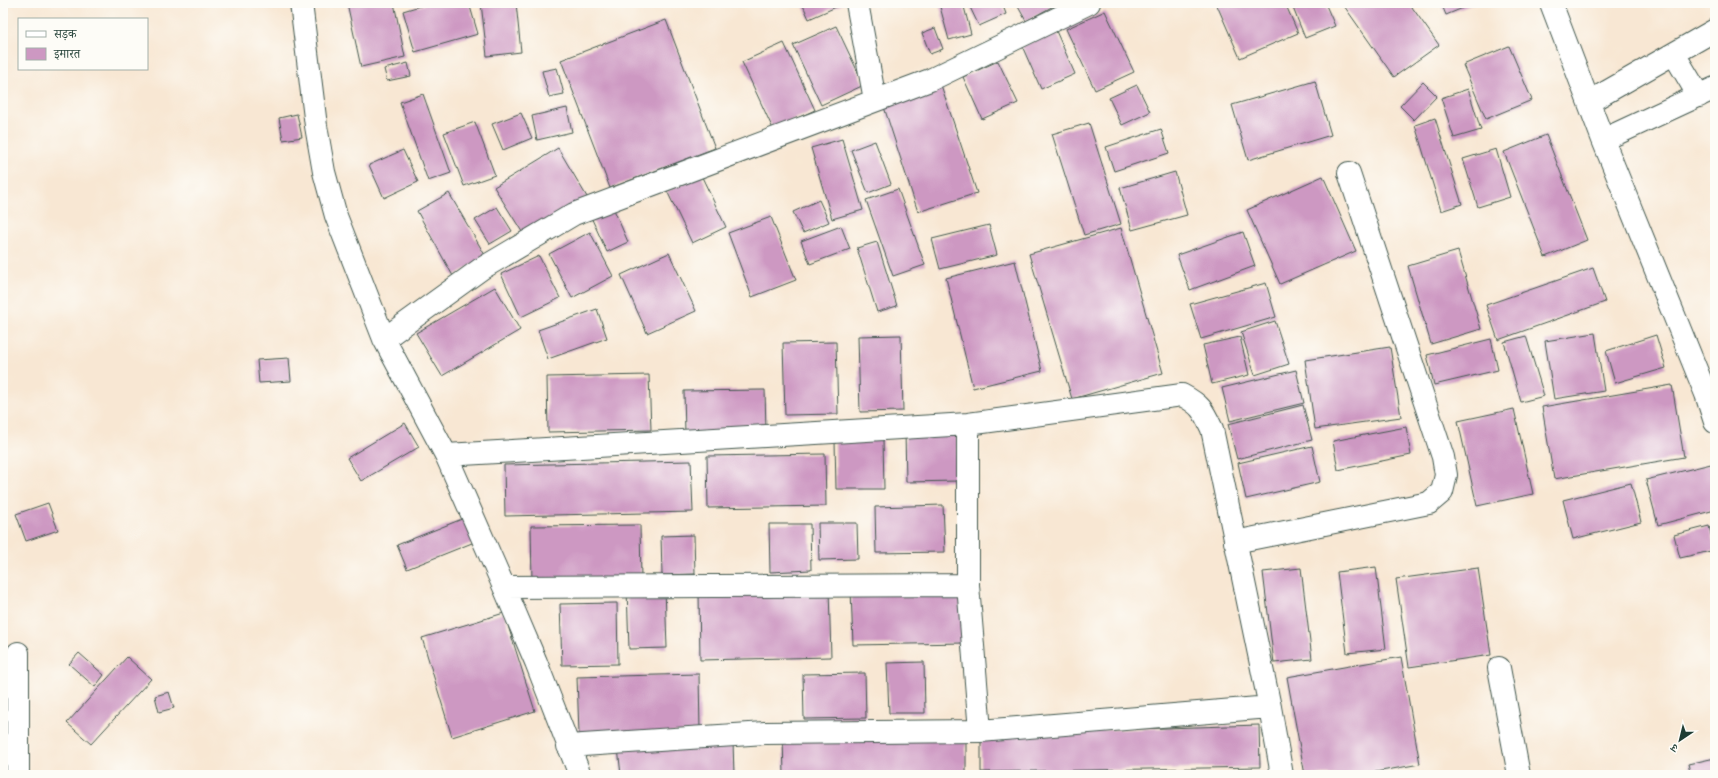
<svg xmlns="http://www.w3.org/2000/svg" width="1718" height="778" font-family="'Old Standard TT','Noto Serif Devanagari',serif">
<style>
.building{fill:#cd98c2}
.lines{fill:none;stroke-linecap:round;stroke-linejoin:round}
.minor-casing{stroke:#40564c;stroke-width:24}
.minor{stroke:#fff;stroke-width:22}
</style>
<rect width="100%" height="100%" fill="#fdfcf7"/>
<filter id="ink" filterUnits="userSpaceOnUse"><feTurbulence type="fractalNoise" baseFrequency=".025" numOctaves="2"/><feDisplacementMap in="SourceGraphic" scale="8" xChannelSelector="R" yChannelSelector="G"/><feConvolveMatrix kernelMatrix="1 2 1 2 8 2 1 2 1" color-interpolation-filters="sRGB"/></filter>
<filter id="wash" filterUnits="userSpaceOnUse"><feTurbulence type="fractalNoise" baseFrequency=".012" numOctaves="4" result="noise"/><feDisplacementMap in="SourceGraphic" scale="16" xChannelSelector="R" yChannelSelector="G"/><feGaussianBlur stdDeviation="0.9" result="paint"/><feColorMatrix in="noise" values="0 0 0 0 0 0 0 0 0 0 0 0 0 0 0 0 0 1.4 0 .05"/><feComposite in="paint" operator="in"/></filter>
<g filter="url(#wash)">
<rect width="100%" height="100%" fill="#f8e7d3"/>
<g id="blocks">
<path class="building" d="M347 3H394L405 57 361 67Z
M430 3H469L478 34 415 52 403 11Z
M481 3H516L521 52 487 56Z
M802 3H845L809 19Z
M939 3H963L971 34 949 40Z
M968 3H1002L1006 14 979 26Z
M1016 3H1059L1026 21Z
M1216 3H1285L1298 33 1240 58Z
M1291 3H1325L1335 26 1305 38Z
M1342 3H1409L1439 45 1394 77Z
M1441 3H1475L1446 15Z
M1105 11 1134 72 1095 90 1066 29Z
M666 20 715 148 610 188 561 60Z
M836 26 864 85 821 105 793 45Z
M935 28 943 49 930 54 922 33Z
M1056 31 1075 74 1041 89 1022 46Z
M784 43 815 110 773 129 742 62Z
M1509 46 1532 100 1486 119 1463 65Z
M998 61 1018 103 982 119 963 77Z
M408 63 411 76 387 81 384 69Z
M557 68 564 94 549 97 542 71Z
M1315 81 1331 135 1248 160 1232 105Z
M1423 82 1437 96 1414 120 1400 106Z
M941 85 977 193 918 212 883 104Z
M1137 85 1150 112 1122 125 1109 98Z
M1468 89 1481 130 1454 138 1441 98Z
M423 94 451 173 428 181 400 102Z
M567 108 572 132 537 140 532 116Z
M521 113 532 138 503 150 492 124Z
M297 114 302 137 283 140 279 118Z
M1435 118 1462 204 1441 211 1415 125Z
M475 122 495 175 464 186 444 133Z
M1089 123 1121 224 1084 235 1052 134Z
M1161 129 1169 153 1114 171 1106 147Z
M1546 135 1587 240 1545 257 1504 152Z
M842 139 863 210 832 219 811 148Z
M875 141 891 184 868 193 851 150Z
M558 148 587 197 524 235 494 187Z
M1496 149 1510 197 1478 207 1463 159Z
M403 150 418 182 384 198 369 165Z
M1175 172 1187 215 1132 230 1120 188Z
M701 175 726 227 692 243 667 191Z
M1323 176 1356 251 1280 284 1247 210Z
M898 189 925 265 893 276 866 200Z
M449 193 486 257 453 276 417 211Z
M819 200 829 222 803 233 793 212Z
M612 205 628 242 607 252 590 215Z
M497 207 512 231 490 244 475 220Z
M771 217 796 280 752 297 728 233Z
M989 225 997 255 940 269 932 239Z
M841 226 850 249 810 264 801 241Z
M1121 228 1163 373 1072 399 1029 254Z
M590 232 613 276 572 298 549 254Z
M1243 232 1255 266 1190 290 1177 255Z
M877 242 897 306 877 312 857 248Z
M1458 251 1481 329 1431 344 1408 266Z
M669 253 696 311 647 333 621 275Z
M539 256 560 298 521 317 501 274Z
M1015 261 1042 371 973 388 946 278Z
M1593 268 1605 302 1498 340 1486 305Z
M1266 283 1276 317 1201 339 1190 304Z
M495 287 520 330 442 376 416 333Z
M597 309 607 338 548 359 538 330Z
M1275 321 1289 364 1255 375 1241 332Z
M1595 333 1604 391 1554 399 1545 341Z
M901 335 903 411 860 412 858 336Z
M1656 335 1666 368 1615 383 1606 351Z
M1526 336 1544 396 1521 402 1504 342Z
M1240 337 1249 375 1212 384 1203 345Z
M1491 339 1498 370 1434 385 1427 355Z
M836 342 838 414 785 415 783 343Z
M1390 347 1401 417 1315 429 1305 360Z
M289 358 291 381 259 383 257 360Z
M1296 370 1304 403 1230 421 1222 388Z
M649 375 651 430 548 432 547 377Z
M1672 385 1684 457 1554 479 1542 407Z
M765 390 766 432 685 434 684 391Z
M1303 405 1312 440 1237 459 1228 424Z
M1514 409 1533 494 1477 506 1458 421Z
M405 423 419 447 361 481 347 458Z
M1406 427 1411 455 1338 470 1333 441Z
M957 431 958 481 906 482 905 432Z
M883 439 884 489H836L835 440Z
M1312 446 1320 482 1246 499 1238 463Z
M825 454 826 506 708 508 707 456Z
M691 461 693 512 505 516 504 465Z
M1715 463V510L1658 525 1646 480Z
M1631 483 1641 522 1573 539 1563 500Z
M48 503 58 530 26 541 16 514Z
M943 505 945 552 876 553 875 507Z
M472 515 482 539 407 569 397 545Z
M818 523H857L858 559 819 560Z
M769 524H810L811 570 770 572Z
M640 525 641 580 532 582 531 526Z
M1709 526 1715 550 1680 558 1674 535Z
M694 535 695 574 662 575 661 536Z
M1376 567 1386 649 1347 653 1337 572Z
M1301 568 1312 659 1274 663 1263 572Z
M1478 568 1491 655 1409 667 1396 579Z
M963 587 964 643 853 645 851 589Z
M665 588 667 648 629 649 627 589Z
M829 589 831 657 700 660 699 592Z
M617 603 618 664 562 665 560 604Z
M504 613 535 711 452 737 422 638Z
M79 653 104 675 95 687 69 664Z
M127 657 151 679 91 744 67 723Z
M1401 657 1420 764 1359 775H1305L1287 677Z
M924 662 925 713H889L887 663Z
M865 673 866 718 804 719 803 674Z
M699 674 700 732 579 734 577 677Z
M169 692 174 708 159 712 155 696Z
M1259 725 1260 767 981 772V734Z
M966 734V775H784L783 736Z
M733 742 734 775H621L618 748Z
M1715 758V775H1691L1688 764Z"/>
</g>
</g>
<g filter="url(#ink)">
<use href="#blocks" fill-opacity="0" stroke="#40564c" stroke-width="1"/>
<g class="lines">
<defs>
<path id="minor" d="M301 3 316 126 324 172 336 216 384 339 446 455 504 587 536 662 580 775
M857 3 875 100
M1551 3 1603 140 1706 394 1715 422
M1674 54 1699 96
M1589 102 1715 30
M1603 140 1715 88
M384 339 481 269 574 214 930 80 1089 3
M968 424V585L980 731
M446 455 968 424 1182 395C1201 405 1203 410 1212 429L1270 707 980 731 765 733 568 746
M1235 542 1429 503 1442 492 1446 475 1443 457 1349 173
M504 587 968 585
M1499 668 1519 775
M1270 707 1282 775
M18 775V653"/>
</defs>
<use href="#minor" class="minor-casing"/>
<use href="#minor" class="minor"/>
</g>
</g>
<rect width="1718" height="778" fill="none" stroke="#fdfcf7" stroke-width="16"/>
<rect x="18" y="18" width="130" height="52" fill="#fdfcf7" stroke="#a4b0a9"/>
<rect x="26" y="31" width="20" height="6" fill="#ffffff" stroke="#a4b0a9"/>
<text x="54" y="38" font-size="12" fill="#1f3d34">सड़क</text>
<rect x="26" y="48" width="20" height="12" fill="#cd98c2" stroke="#a4b0a9"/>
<text x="54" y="58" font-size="12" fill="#1f3d34">इमारत</text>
<g transform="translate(1680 740) rotate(215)" stroke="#fdfcf7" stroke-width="3" paint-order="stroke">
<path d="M0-3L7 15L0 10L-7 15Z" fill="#1f3d34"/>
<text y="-6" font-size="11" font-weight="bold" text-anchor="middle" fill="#1f3d34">उ</text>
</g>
</svg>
